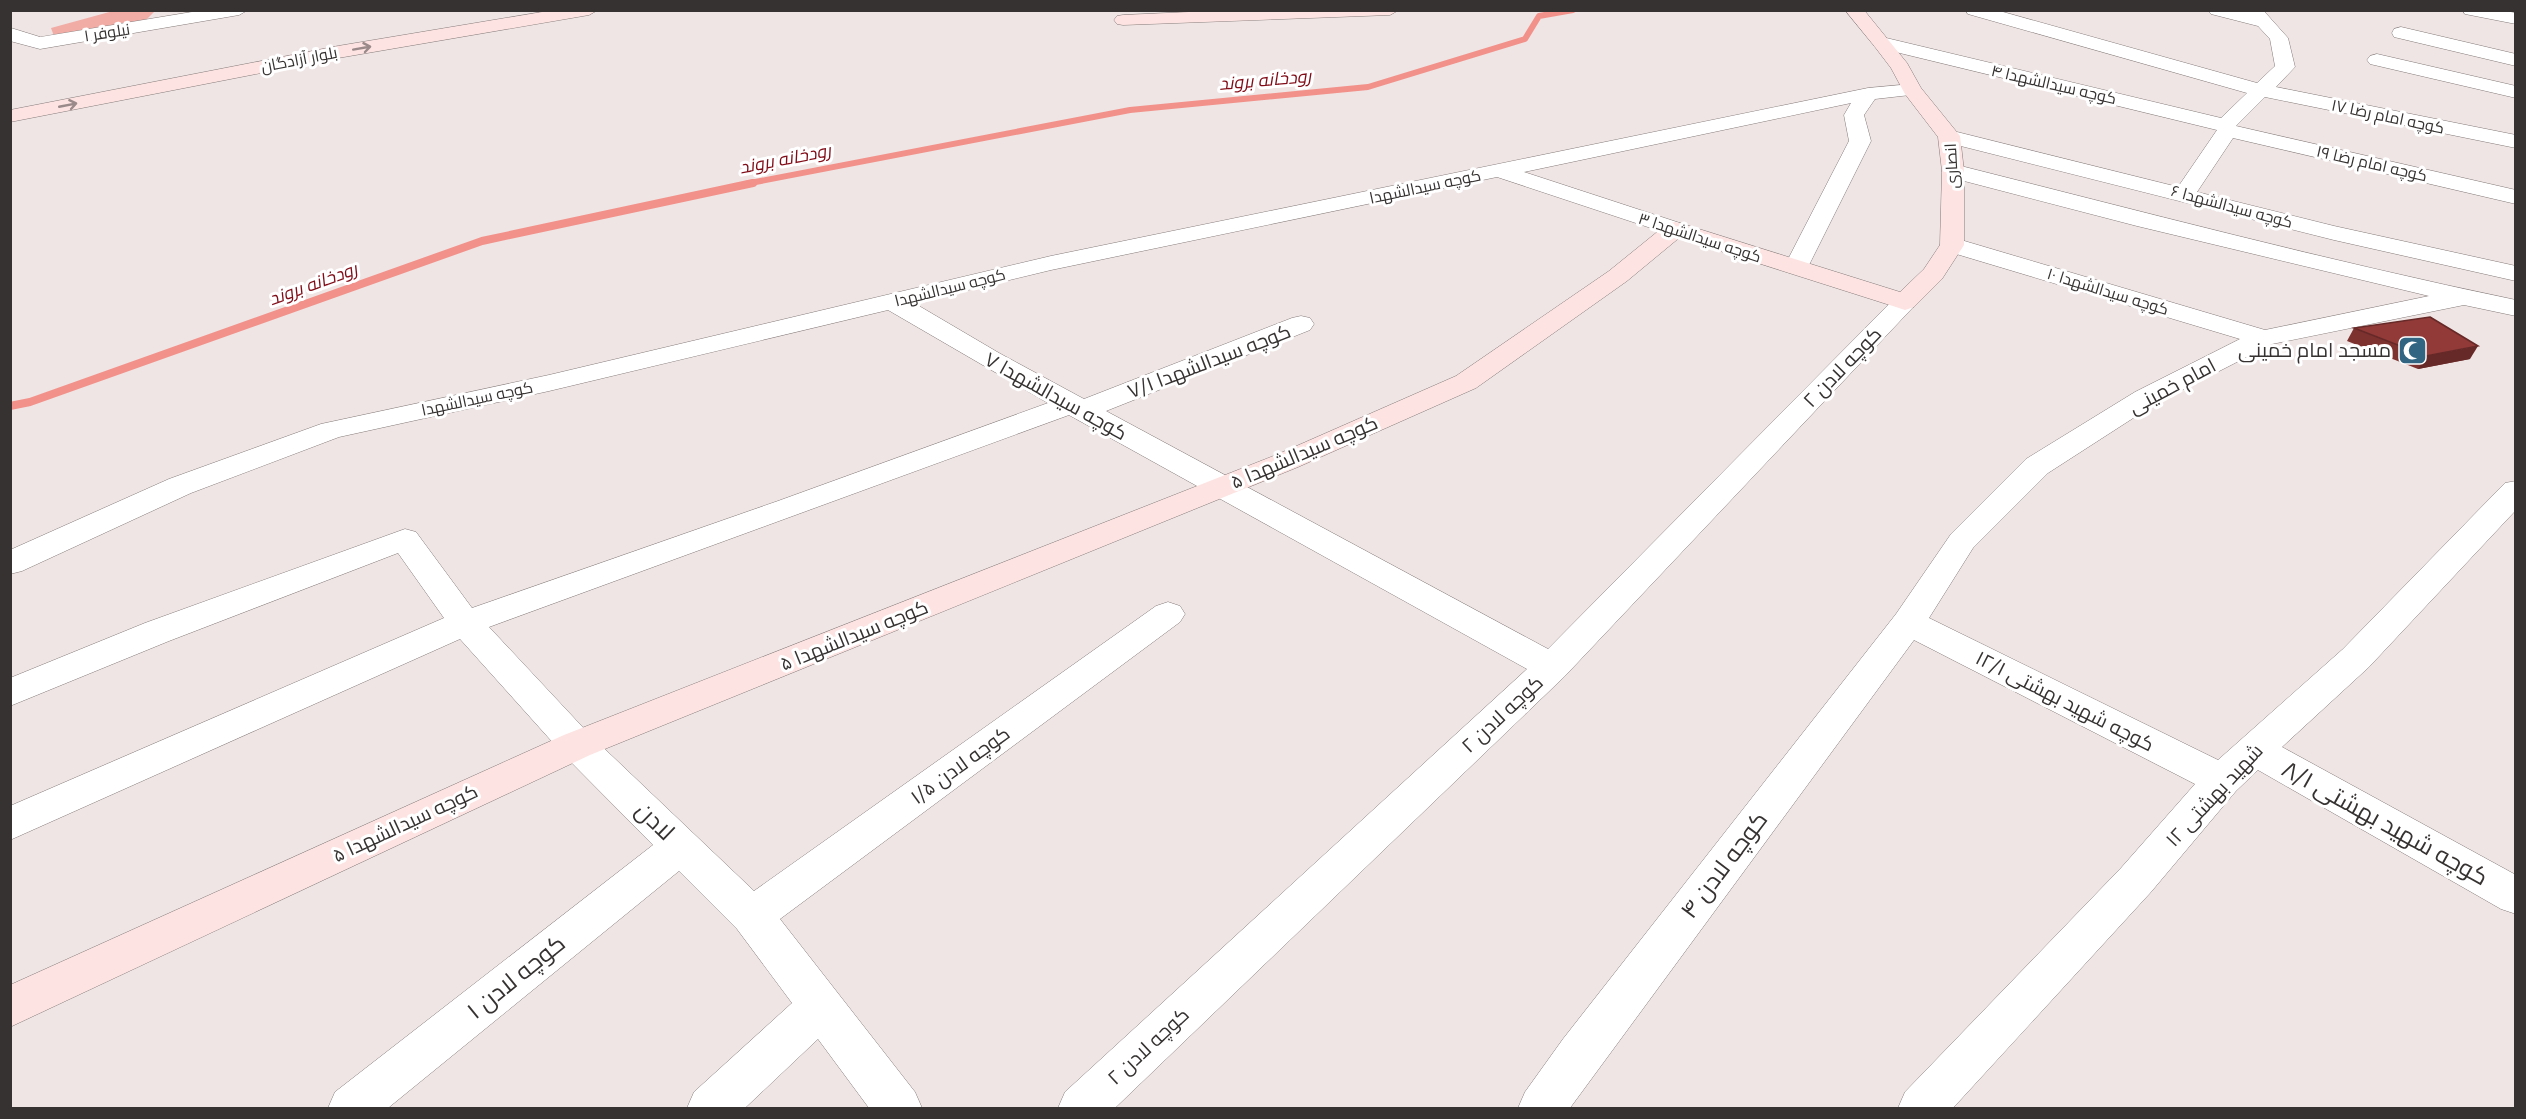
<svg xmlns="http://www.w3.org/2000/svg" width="2526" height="1119" font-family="'IBM Plex Sans',Cairo,sans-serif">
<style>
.green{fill:#f1aca6}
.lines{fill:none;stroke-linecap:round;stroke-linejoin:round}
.stream-far1{stroke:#f2918a;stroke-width:6}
.stream{stroke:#f2918a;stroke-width:8}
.street-casing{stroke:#847b7a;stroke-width:1}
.secondary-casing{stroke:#847b7a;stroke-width:1}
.street{fill:#fff;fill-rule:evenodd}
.secondary{fill:#fde3e1;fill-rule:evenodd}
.wall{fill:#7d3230}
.shaded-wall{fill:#662927}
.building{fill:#913a38;stroke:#662927;stroke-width:1.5}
.oneway{stroke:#9a8a8a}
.labels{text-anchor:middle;stroke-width:6;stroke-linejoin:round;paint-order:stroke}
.far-street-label{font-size:16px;fill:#363232;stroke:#fff}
.far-water-label{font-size:18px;font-style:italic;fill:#810b16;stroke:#fff}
.poi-label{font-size:20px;fill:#363232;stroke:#fff;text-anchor:end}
.street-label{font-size:20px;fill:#363232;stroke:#fff}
.near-street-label{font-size:24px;fill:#363232;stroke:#fff}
</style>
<rect width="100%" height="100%" fill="#efe5e4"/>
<path class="green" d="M113 11H155L144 22 54 36 51 28Z"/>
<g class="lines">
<path class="stream-far1" d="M745 184 1130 110 1368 87 1525 39 1539 16 1573 10"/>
<path class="stream" d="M10 406 30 402 482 241 753 183"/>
<defs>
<path id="street" d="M204 10H248L239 15 40 49 10 41 11 28 40 37Z
M1965 10H1996L2257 83 2275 66 2270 39 2258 26 2211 14 2208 10H2263L2288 38 2295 67 2276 87 2516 135V148L2265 97 2236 126 2516 190V204L2233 138 2197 192 2334 226 2516 266V281L2334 240 1941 141 1938 136 1941 131 1949 130 2178 187 2217 130 1875 47 1873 43 1875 39 1882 37 2221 118 2247 93 1968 14Z
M2462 10H2500L2516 13V24L2465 14Z
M2401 27 2516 54V66L2394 37 2392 33 2394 29Z
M2377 54 2516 86V98L2370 64 2367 60 2370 56Z
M1912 84 1919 86 1922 90 1919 94 1875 99 1864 115 1871 141 1808 267 1805 272 1796 274 1787 272 1784 267 1849 141 1844 115 1851 103 1524 172 1683 224 1687 229 1683 234 1675 236 1497 177 1051 270 914 303 999 353 1084 399 1292 318 1301 316 1310 318 1314 324 1310 330 1106 411 1548 649 1896 297 1905 294 1914 297 1918 302 1565 676 1115 1108H1058L1065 1092 1527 669 1069 415 489 627 590 735 754 891 1156 606 1168 602 1180 606 1185 614 1180 622 780 919 915 1092 922 1108H869L818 1039 745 1108H687L694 1092 792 1003 737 929 679 871 388 1108H328L335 1092 653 845 564 755 460 639 10 840V806L444 618 398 553 169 641 10 706V678L145 623 405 529 416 532 472 608 778 501 1048 403 888 310 549 391 339 437 191 493 22 571 10 574V550L169 479 321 424 549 375 1051 256 1868 88Z
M1953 164C2140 211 2328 261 2516 300V316L2464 305 2272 344 2155 404 2048 473 1973 548 1929 618 2218 760 2343 649 2505 483 2516 481V510L2369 667 2282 747 2516 875V914L2501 909 2258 770 2236 791 2151 892 1953 1108H1898L1905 1092 2121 868 2195 784 1914 640 1570 1108H1518L1525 1092 1563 1039 1896 614 1951 534 2026 459 2135 392 2240 339 1943 250 1940 245 1943 240 1952 238 1961 240 2265 330 2429 296 2137 226 1945 176 1942 171 1945 166Z"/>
<path id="secondary" d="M554 10H598L589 15 338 58 10 122V110L338 46Z
M1233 10H1399L1390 15 1123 25 1117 24 1114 20 1117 16 1123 15Z
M1845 10H1864L1907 63 1921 88 1960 136 1964 171V245L1942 279 1914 307 1905 310 1896 307 1679 238 1627 281 1476 388 1298 467 590 755 10 1027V985L564 735 1276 455 1456 376 1609 271 1667 224 1675 222 1683 224 1900 292 1924 269 1940 245 1942 171 1938 137 1905 94 1891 68 1875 47Z"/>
</defs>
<use href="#street" class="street-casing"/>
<use href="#secondary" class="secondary-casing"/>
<use href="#street" class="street"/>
<use href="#secondary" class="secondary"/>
</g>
<path class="wall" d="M2354 328 2470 359 2418 369 2347 341Z"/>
<path class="shaded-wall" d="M2478 346 2470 359 2418 369 2426 356Z"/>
<path class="building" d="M2430 317 2478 346 2426 356 2354 328Z"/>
<defs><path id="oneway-shaft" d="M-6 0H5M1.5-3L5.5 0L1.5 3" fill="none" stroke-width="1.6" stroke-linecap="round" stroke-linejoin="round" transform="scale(1.5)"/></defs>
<g class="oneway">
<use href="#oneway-shaft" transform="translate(362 48) rotate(-10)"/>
<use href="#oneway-shaft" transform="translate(68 105) rotate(-11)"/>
</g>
<defs>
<symbol id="mosque-square" viewBox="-11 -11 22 22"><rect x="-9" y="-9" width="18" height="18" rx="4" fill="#316582" stroke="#fff"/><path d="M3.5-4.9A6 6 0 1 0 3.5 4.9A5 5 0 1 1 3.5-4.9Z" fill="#fff"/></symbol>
</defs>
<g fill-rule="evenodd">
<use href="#mosque-square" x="2396" y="334" width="33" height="33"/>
</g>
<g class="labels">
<g class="far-street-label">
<text transform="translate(107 32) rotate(-9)" y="6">نیلوفر ۱</text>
<text transform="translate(299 59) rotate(-11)" y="6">بلوار آزادگان</text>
<text transform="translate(2054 84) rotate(13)" y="6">کوچه سیدالشهدا ۴</text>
<text transform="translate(2388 116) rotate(12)" y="6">کوچه امام رضا ۱۷</text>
<text transform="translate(2372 163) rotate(13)" y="6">کوچه امام رضا ۱۹</text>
<text transform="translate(1951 166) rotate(-93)" y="6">انصاری</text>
<text transform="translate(1425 186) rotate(-12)" y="6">کوچه سیدالشهدا</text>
<text transform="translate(2232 206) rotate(15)" y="6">کوچه سیدالشهدا ۶</text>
<text transform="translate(1700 237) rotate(18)" y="6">کوچه سیدالشهدا ۳</text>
<text transform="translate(950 287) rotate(-14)" y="6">کوچه سیدالشهدا</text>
<text transform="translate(2108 291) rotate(17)" y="6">کوچه سیدالشهدا ۱۰</text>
<text transform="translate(477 398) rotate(-12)" y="6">کوچه سیدالشهدا</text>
</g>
<g class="far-water-label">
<text transform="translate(1265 80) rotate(-5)" y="6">رودخانه بروند</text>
<text transform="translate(785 159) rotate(-11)" y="6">رودخانه بروند</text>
<text transform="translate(313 284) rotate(-20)" y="6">رودخانه بروند</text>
</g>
<g class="poi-label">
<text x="2391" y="357">مسجد امام خمینی</text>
</g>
<g class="street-label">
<text transform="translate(1209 361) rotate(-21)" y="7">کوچه سیدالشهدا ۷/۱</text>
<text transform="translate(1842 367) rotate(-46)" y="7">کوچه لادن ۲</text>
<text transform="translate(2172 386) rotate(-28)" y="7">امام خمینی</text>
<text transform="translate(1056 396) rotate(29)" y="7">کوچه سیدالشهدا ۷</text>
<text transform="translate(1304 452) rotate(-23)" y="7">کوچه سیدالشهدا ۵</text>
<text transform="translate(854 635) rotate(-22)" y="7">کوچه سیدالشهدا ۵</text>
<text transform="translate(2065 701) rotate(27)" y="7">کوچه شهید بهشتی ۱۲/۱</text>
<text transform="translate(1502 714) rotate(-43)" y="7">کوچه لادن ۲</text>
<text transform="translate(960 765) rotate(-36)" y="7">کوچه لادن ۱/۵</text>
<text transform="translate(2214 795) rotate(-47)" y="7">شهید بهشتی ۱۲</text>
<text transform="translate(405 823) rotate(-25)" y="7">کوچه سیدالشهدا ۵</text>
<text transform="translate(1148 1046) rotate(-43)" y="7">کوچه لادن ۲</text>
</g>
<g class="near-street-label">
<text transform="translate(655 821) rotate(44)" y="8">لادن</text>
<text transform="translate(2385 823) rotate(29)" y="8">کوچه شهید بهشتی ۸/۱</text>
<text transform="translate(1724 865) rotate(-53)" y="8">کوچه لادن ۴</text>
<text transform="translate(516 977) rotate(-39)" y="8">کوچه لادن ۱</text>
</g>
</g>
<rect width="2526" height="1119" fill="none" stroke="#363232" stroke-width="24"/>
</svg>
